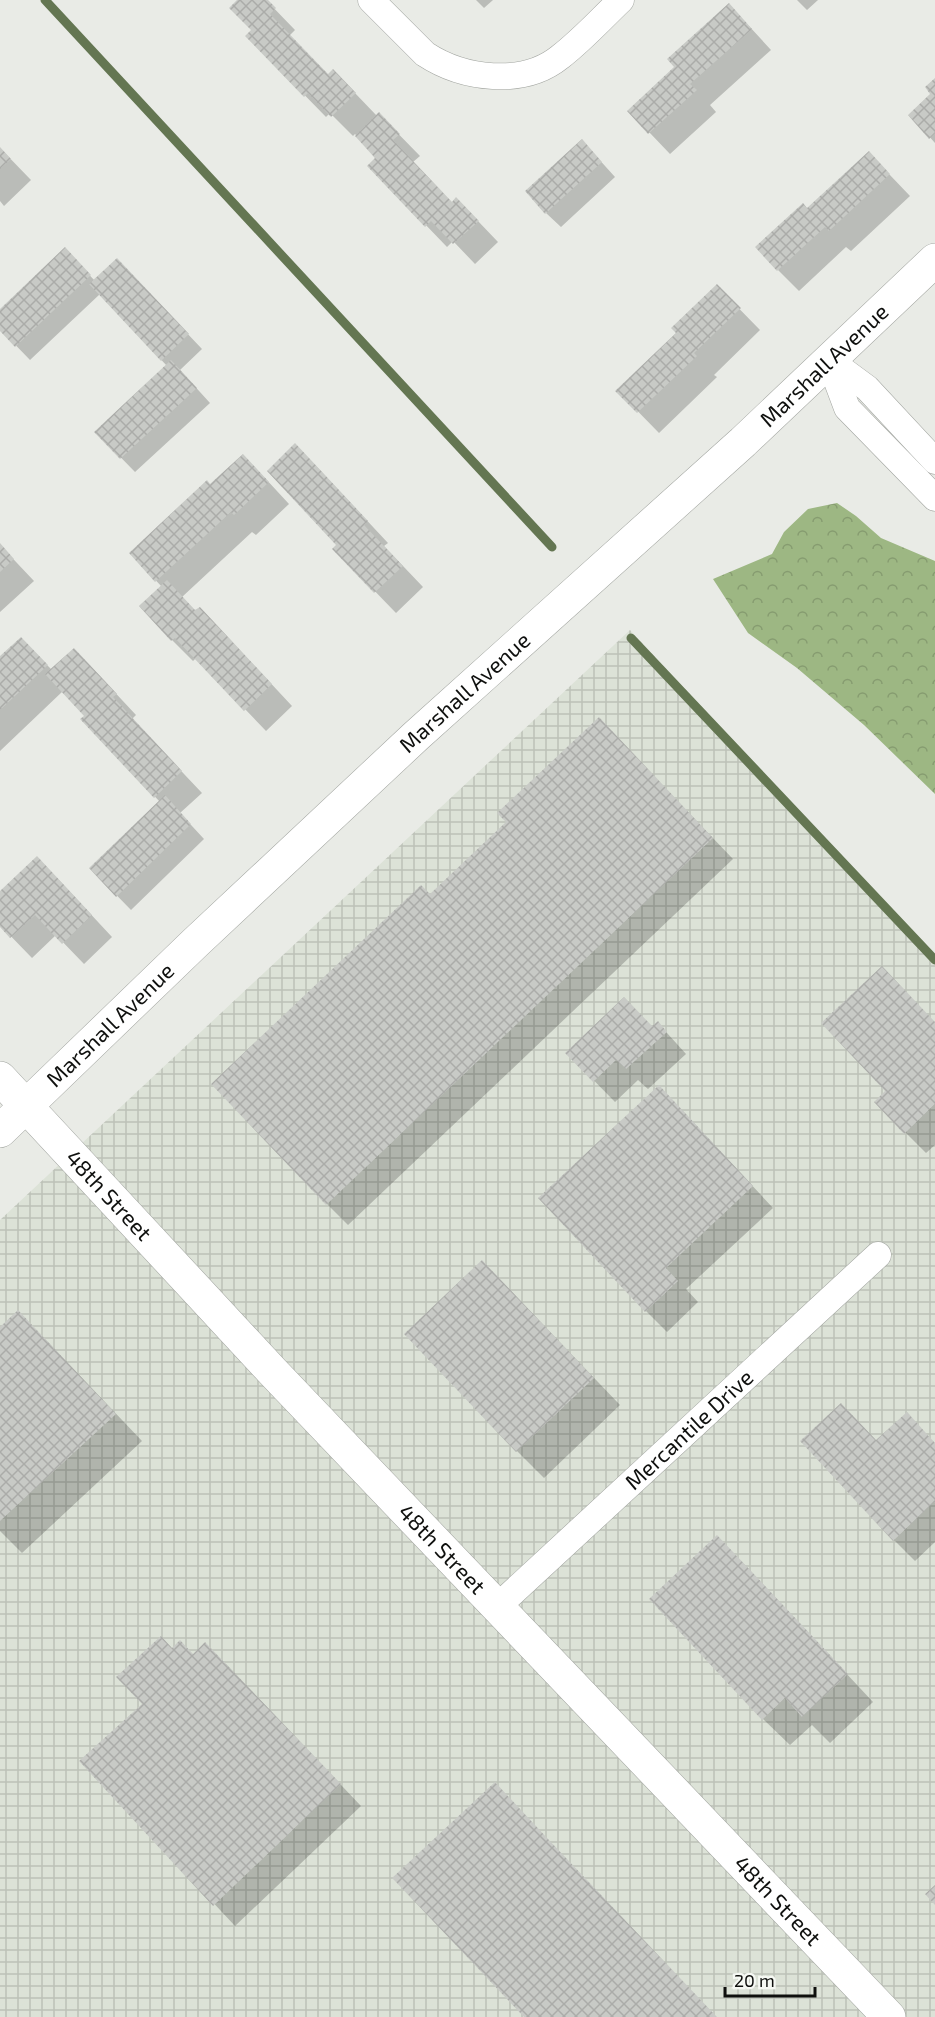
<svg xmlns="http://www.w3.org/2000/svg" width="935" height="2017" font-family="'Exo 2',sans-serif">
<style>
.industrial{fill:url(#industrial-grid)}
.forest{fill:url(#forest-crowns)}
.shadow{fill:#0003}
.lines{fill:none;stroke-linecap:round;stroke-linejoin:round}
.stream{stroke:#647652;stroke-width:9}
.building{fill:url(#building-cross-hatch)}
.street-casing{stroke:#a2a5a0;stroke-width:27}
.secondary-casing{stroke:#a2a5a0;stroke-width:34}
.street{stroke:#fff;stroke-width:26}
.secondary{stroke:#fff;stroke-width:33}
.labels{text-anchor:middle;stroke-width:5;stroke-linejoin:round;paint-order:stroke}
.street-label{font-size:22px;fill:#0f100e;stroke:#f6f9f4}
</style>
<defs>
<pattern id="industrial-grid" width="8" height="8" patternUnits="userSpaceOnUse" patternTransform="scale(1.5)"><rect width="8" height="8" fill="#dce2d7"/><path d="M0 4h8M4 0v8" fill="none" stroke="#bcc1b7"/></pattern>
<pattern id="forest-crowns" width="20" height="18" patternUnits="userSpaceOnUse" patternTransform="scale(1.5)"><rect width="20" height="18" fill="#9db783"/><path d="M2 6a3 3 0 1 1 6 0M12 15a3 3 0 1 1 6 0" fill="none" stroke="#869c70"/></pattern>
<pattern id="building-cross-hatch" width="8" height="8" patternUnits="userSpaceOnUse" patternTransform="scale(1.5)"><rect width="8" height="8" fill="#c8cac6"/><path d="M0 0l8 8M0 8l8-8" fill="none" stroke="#abaca9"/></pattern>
</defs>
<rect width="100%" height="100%" fill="#e9ebe6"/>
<path class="industrial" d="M630 630 935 957V2017H0V1220Z"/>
<path class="forest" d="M837 503 856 516 881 538 935 561V794L864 725 797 668 748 633 713 579 772 554 784 532 808 509Z"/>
<path class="shadow" d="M239 0H266L295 30 289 36 328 75 354 92 377 116 379 114 420 156 413 162 452 203 477 220 498 242 475 264 453 241 447 247 369 166 377 158 355 134 353 136 330 113 326 117 247 36 253 30Z
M476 0H493L484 8Z
M797 0H818L807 10Z
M749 26 771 50 710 105 716 112 670 154 629 111Z
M935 80V143L910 115 933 94Z
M0 148 31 180 4 206 0 201Z
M596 156 615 177 561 227 546 213Z
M889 174 910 196 851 251 846 247 799 291 778 270 807 210Z
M65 249 95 281 131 274 202 349 180 370 210 403 135 472 96 432 167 366 100 294 30 360 0 329V311Z
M717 286 760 330 714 375 717 377 659 433 618 391 678 333Z
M316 466 388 543 384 546 423 587 396 613 334 549 338 545Z
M264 477 289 504 256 535 252 532 182 597 196 612 220 629 292 706 266 731 196 658 193 661 172 640 162 587 131 554 210 486Z
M0 545 34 581 0 612Z
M21 639 52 670H94L136 715 132 719 202 793 180 813 204 839 131 910 91 869 160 802 82 719 87 716 63 691 0 751V659Z
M619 740 733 859 348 1225 327 1204 430 896Z
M58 879 112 937 84 964 56 935 32 958 0 925V893Z
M658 1023 686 1054 648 1089 638 1080 615 1102 567 1053 652 1027Z
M935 1023V1145L926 1153 905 1132 887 1091Z
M680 1108 773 1208 686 1289 698 1302 667 1332 646 1311Z
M509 1289 620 1405 544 1478 517 1451Z
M0 1330 45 1339 142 1441 22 1553 0 1531Z
M876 1442 935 1443V1542L915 1561 894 1540Z
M744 1564 873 1702 830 1743 812 1725 790 1745 763 1719Z
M172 1649 226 1664 361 1806 235 1926 81 1761 144 1704Z"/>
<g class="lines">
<path class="stream" d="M45 0 552 547
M631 638 935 960"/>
</g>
<path class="building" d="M237 0H268L276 8 270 14 328 74 333 69 356 93 331 117 308 93 304 97 245 36 251 30 229 8Z
M729 3 752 29 690 84 697 90 648 134 627 111 674 67 667 59Z
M935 78V133L929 139 908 115 930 94 925 87Z
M379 112 400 134 393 140 452 202 456 197 479 221 453 244 431 221 425 227 367 166 375 158 355 136Z
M582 139 602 162 545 214 525 191Z
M0 147 11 159 0 169Z
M869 151 890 174 829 231 825 227 777 271 755 247 803 203 807 208Z
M65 247 91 275 15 347 0 331V309Z
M117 258 189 334 161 361 89 284Z
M717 284 741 308 694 353 697 356 637 413 615 391 676 333 671 328Z
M171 360 197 388 120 459 94 432Z
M295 443 368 521 364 525 403 566 374 593 332 549 336 545 267 471Z
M243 454 269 482 234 515 231 512 155 582 129 553 207 480 210 484Z
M0 543 14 559 0 572Z
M167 580 195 610 200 607 272 684 244 711 175 638 171 641 139 606Z
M21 637 48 665 0 710V656Z
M74 648 117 694 113 697 182 771 154 798 80 719 84 716 45 674Z
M599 717 713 838 326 1205 211 1084 421 885 430 894 506 822 497 813Z
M165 795 191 824 116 897 89 868Z
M37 856 92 915 62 944 35 915 10 938 0 927V891Z
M882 966 935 1022V1104L904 1134 874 1102 885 1091 821 1023Z
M624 997 652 1026 658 1021 667 1032 626 1069 616 1060 593 1082 565 1053Z
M659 1085 753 1186 666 1268 678 1281 645 1312 538 1198Z
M482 1260 594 1378 516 1452 404 1334Z
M18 1310 116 1414 0 1521V1327Z
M841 1403 876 1440 907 1412 935 1443V1503L930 1497 934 1502 893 1541 800 1441Z
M717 1535 848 1674 802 1717 785 1698 762 1720 649 1599Z
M161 1636 172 1648 180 1640 193 1654 205 1642 341 1784 213 1906 79 1761 142 1704 116 1677Z
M495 1782 548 1839 717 2017H524L396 1882 392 1878Z
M935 1885V1905L925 1894Z"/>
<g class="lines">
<defs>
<g id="street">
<path d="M371 0 425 54C463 79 523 87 560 57 582 40 601 19 621 0"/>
<path d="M829 360 847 408 935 498"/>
<path d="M829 360 867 388 935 461"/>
<path id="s1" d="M498 1606 878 1255"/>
</g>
<g id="secondary">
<path id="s2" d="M0 1078 273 1372 889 2017"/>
<path id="s3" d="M0 1131 195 943 416 736 743 442 935 260"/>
</g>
</defs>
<use href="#street" class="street-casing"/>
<use href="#secondary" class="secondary-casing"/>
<use href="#street" class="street"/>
<use href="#secondary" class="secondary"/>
</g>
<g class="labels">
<g class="street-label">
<text dy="8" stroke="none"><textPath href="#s3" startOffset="1125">Marshall Avenue</textPath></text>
<text dy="8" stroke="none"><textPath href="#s3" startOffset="639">Marshall Avenue</textPath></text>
<text dy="8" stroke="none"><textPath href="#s3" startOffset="153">Marshall Avenue</textPath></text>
<text dy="8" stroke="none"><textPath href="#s2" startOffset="160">48th Street</textPath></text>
<text dy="8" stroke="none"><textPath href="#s1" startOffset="260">Mercantile Drive</textPath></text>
<text dy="8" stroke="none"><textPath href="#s2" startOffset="646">48th Street</textPath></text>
<text dy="8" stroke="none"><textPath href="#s2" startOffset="1132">48th Street</textPath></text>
</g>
</g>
<path d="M725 1987v9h90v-9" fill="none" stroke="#0f100e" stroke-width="3"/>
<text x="734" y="1987" font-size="18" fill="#0f100e" stroke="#f6f9f4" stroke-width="4.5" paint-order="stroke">20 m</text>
</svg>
